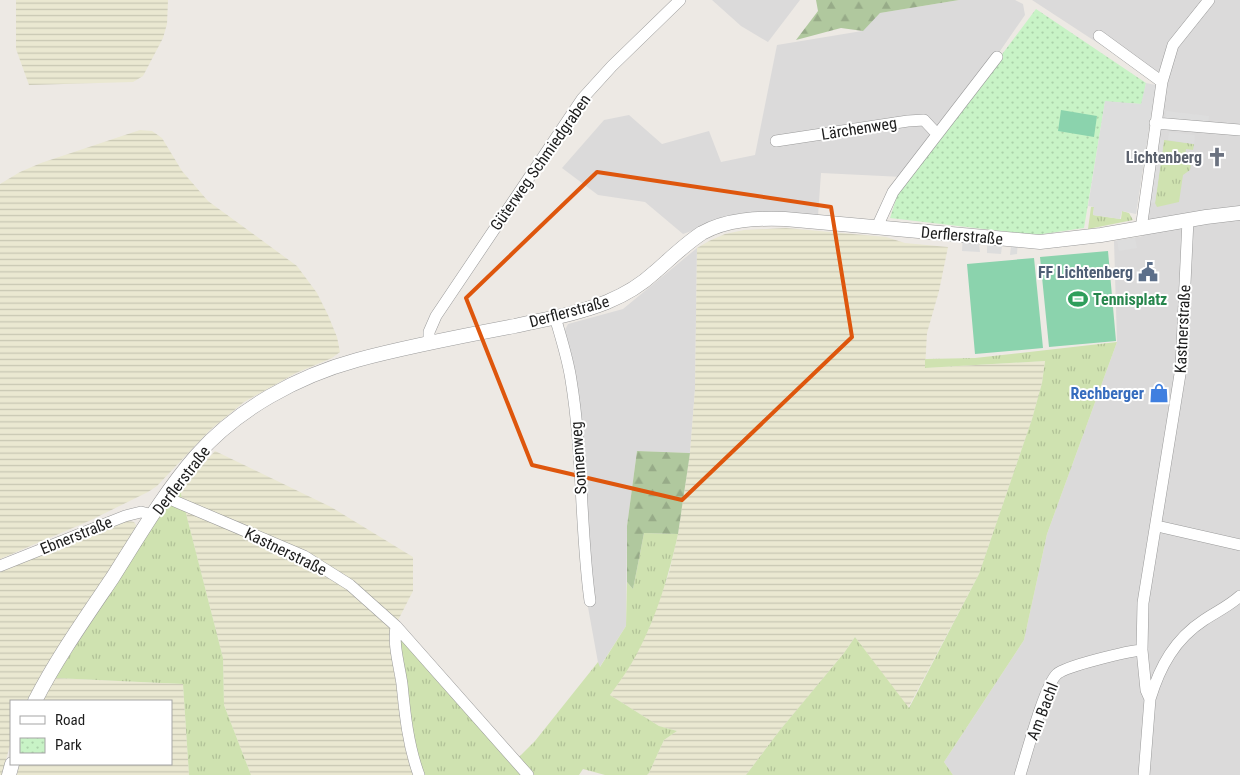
<svg xmlns="http://www.w3.org/2000/svg" width="1240" height="775" font-family="'Roboto Condensed',sans-serif">
<style>
.residential{fill:#dbdada}
.farmland{fill:url(#farmland-rules)}
.grass{fill:url(#grass-tufts)}
.forest{fill:url(#forest-firs)}
.park{fill:url(#park-dots)}
.pitch{fill:#8bd3ad}
.parking{fill:#ddd}
.lines{fill:none;stroke-linecap:round;stroke-linejoin:round}
.minor-casing{stroke:#9a9a9a;stroke-width:12}
.tertiary-casing{stroke:#9a9a9a;stroke-width:15}
.minor{stroke:#fff;stroke-width:11}
.tertiary{stroke:#fff;stroke-width:14}
.marked{fill:none;stroke:#de560d;stroke-width:4;stroke-linejoin:round}
.labels{text-anchor:middle;stroke-width:4;stroke-linejoin:round;paint-order:stroke}
.street-label{font-size:16px;fill:#1d1d1d;stroke:#fff}
.worship-label{font-size:16px;font-weight:bold;fill:#5b616d;stroke:#fff;text-anchor:end}
.service-label{font-size:16px;font-weight:bold;fill:#4e5e75;stroke:#fff;text-anchor:end}
.leisure-label{font-size:16px;font-weight:bold;fill:#27864d;stroke:#fff;text-anchor:start}
.shop-label{font-size:16px;font-weight:bold;fill:#366cbe;stroke:#fff;text-anchor:end}
</style>
<defs>
<pattern id="farmland-rules" width="6" height="5" patternUnits="userSpaceOnUse" patternTransform="scale(1.25)"><rect width="6" height="5" fill="#eae8d1"/><path d="M0 2.5h6" fill="none" stroke="#c8c7b3"/></pattern>
<pattern id="grass-tufts" width="24" height="20" patternUnits="userSpaceOnUse" patternTransform="scale(1.25)"><rect width="24" height="20" fill="#cfe2b0"/><path d="M3 7l-1-3M5 7V3M7 7l1-3M15 17l-1-3M17 17v-4M19 17l1-3" fill="none" stroke="#b1c197"/></pattern>
<pattern id="forest-firs" width="22" height="20" patternUnits="userSpaceOnUse" patternTransform="scale(1.25)"><rect width="22" height="20" fill="#b0c89e"/><path d="M5 1l3.5 6h-7zM16 11l3.5 6h-7z" fill="#97ab88"/></pattern>
<pattern id="park-dots" width="8" height="8" patternUnits="userSpaceOnUse" patternTransform="scale(1.25)"><rect width="8" height="8" fill="#c8f3c6"/><path d="M2 2h.1M6 6h.1" fill="none" stroke="#abd0aa" stroke-width="1.8" stroke-linecap="round"/></pattern>
</defs>
<rect width="100%" height="100%" fill="#ede9e4"/>
<path class="residential" d="M712 0H800L768 42 741 26Z
M959 0H1015L1023 4 1025 15 989 67 903 177 821 173 818 216 741 213 683 234 645 202 598 195 562 168 604 120 629 115 662 144 709 131 721 162 755 155 777 45 862 31 880 13Z
M1032 0H1240V775H953L944 762 1024 640 1047 534 1117 342 1114 241 1143 236 1165 87Z
M697 248 695 389 690 453 637 451 627 526 626 626 599 668 582 574 590 572 564 332 568 324 623 309Z"/>
<path class="farmland" d="M16 0H168L167 24 163 38 143 76 133 82 29 85 16 49Z
M140 130 152 131 162 138 182 171 208 201 297 266 317 293 328 315 337 337 340 352 332 358 296 373 244 402 210 430 157 486 148 492 89 521 0 559V184L20 172 41 163Z
M786 228 886 237 905 243 948 247 939 291 927 333 925 368 1045 361 1042 383 1032 419 979 574 908 708 855 637 844 653 780 730 746 775H647L649 773 664 740 677 731 659 726 610 695 630 666 650 626 669 573 678 534 690 453 695 389 697 248 709 241 725 234 744 230Z
M215 451 331 507 413 557V591L391 634 416 775H251L224 705 223 658 180 490Z
M128 521 134 522 136 525V529L44 669 27 701H11V741L2 775H0V572L120 522Z
M55 678 183 684 189 775H17L19 764H171V701H43Z"/>
<path class="grass" d="M1164 140 1194 144 1193 150 1186 149 1185 156 1192 157 1190 170 1183 175 1179 202 1157 207 1155 203Z
M1091 207H1094L1093 215 1121 219 1122 211 1129 213 1133 220 1088 229Z
M1117 342 1047 534 1024 640 944 762 953 775H746L780 730 844 653 855 637 909 708 979 574 1032 419 1042 383 1045 361 925 368V359L975 358Z
M180 490 223 658 224 705 251 775H189L183 684 55 678 164 509Z
M644 533 678 534C668 579 654 626 630 666 624 676 617 685 610 695L659 726 677 731 664 740 649 773 647 775H605L583 769 579 775H532L517 759 535 741 598 662 600 667 626 626 627 582 633 589Z
M394 630 521 775H416Z"/>
<path class="forest" d="M816 0H959L880 13 863 31 841 28 796 40 818 11Z
M637 451 690 453 678 534 644 533 633 589 627 582V526Z"/>
<path class="park" d="M1036 9 1146 83 1142 104 1105 102 1084 228 1036 235 890 218 898 193Z"/>
<path class="pitch" d="M1061 110 1097 116 1094 137 1058 131Z
M1108 251 1116 341 1049 347 1040 257Z
M1034 258 1043 348 975 354 967 264Z"/>
<path class="parking" d="M1146 83 1156 85 1136 214 1122 211 1120 219 1093 215 1094 207 1088 206 1105 101 1141 104Z
M1166 111 1209 116 1208 124 1165 119Z
M1169 132 1195 135 1194 144 1168 140Z
M1157 139 1164 140 1155 203 1149 202Z
M963 235 1018 240 1017 254 1010 255 1011 246H1002L1001 254 987 253V244L979 245 980 252 962 251Z
M1135 238 1137 248 1119 251 1117 240Z"/>
<g class="lines">
<defs>
<path id="minor" d="M1099 36 1162 82
M1155 123 1240 130
M776 141 908 121 924 120 937 134
M877 227 893 192 997 57
M1141 229 1162 82 1173 45 1209 0
M555 317C561 338 568 359 571 380 583 453 580 528 590 601
M429 343V332L436 316 582 99 612 66 680 0
M165 497 304 556 350 585 396 626 528 775
M1157 526 1240 545
M0 566 125 516 141 512 153 515
M396 626C393 645 399 664 402 684 405 715 408 745 419 775
M1150 699C1160 666 1175 639 1204 620 1216 612 1229 606 1240 596
M1020 775C1026 756 1045 684 1057 674 1066 666 1128 651 1142 650
M1144 775 1150 699 1146 690 1142 650 1143 603 1181 368 1188 220"/>
<path id="tertiary" d="M35 701C57 658 86 617 113 577 139 536 164 493 196 456 237 409 298 376 357 360 409 346 462 336 515 326 546 319 577 314 607 302 624 295 641 285 655 272 670 259 685 244 702 233 727 219 758 218 785 219L1040 242 1101 235 1206 217 1240 213
M9 775 12 764"/>
</defs>
<use href="#minor" class="minor-casing"/>
<use href="#tertiary" class="tertiary-casing"/>
<use href="#minor" class="minor"/>
<use href="#tertiary" class="tertiary"/>
</g>
<path class="marked" d="M597 172 831 207 852 337 682 500 532 465 466 298Z"/>
<defs>
<symbol id="church-bare" viewBox="-9 -9 18 18"><path d="M-1.2-6h2.4v3.5h3.3v2.4h-3.3V6h-2.4V-.1h-3.3v-2.4h3.3Z" fill="#6b7280" stroke="#fff" stroke-width="2.5" paint-order="stroke"/></symbol>
<symbol id="civic-bare" viewBox="-9 -9 18 18"><path d="M-.6-6.5H3V-4.5H.6V-3L4-1V1h2V6H-6V1h2V-1L-.6-3ZM-1.2 2.5V6h2.4V2.5Z" fill="#5c6f8a" stroke="#fff" stroke-width="2.5" paint-order="stroke"/></symbol>
<symbol id="stadium-bare" viewBox="-9 -9 18 18"><path d="M0-5a6.5 5 0 1 0 0 10a6.5 5 0 1 0 0-10ZM-3.5-1.8h7v3.6h-7Z" fill="#2e9e5b" stroke="#fff" stroke-width="2.5" paint-order="stroke"/></symbol>
<symbol id="shop-bare" viewBox="-9 -9 18 18"><path d="M-5-2.5h2.3a2.7 3.5 0 0 1 5.4 0H5L5.5 6h-11ZM-1.5-2.5h3a1.5 2.3 0 0 0-3 0Z" fill="#3f7fe0" stroke="#fff" stroke-width="2.5" paint-order="stroke"/></symbol>
</defs>
<g fill-rule="evenodd">
<use href="#church-bare" x="1203" y="143" width="28" height="28"/>
<use href="#civic-bare" x="1134" y="258" width="28" height="28"/>
<use href="#stadium-bare" x="1064" y="285" width="28" height="28"/>
<use href="#shop-bare" x="1145" y="379" width="28" height="28"/>
</g>
<g class="labels">
<g class="street-label">
<text transform="translate(859 128) rotate(-9)" y="6">Lärchenweg</text>
<text transform="translate(540 162) rotate(-55)" y="6">Güterweg Schmiedgraben</text>
<text transform="translate(962 235) rotate(5)" y="6">Derflerstraße</text>
<text transform="translate(569 311) rotate(-15)" y="6">Derflerstraße</text>
<text transform="translate(1182 329) rotate(-87)" y="6">Kastnerstraße</text>
<text transform="translate(578 458) rotate(-94)" y="6">Sonnenweg</text>
<text transform="translate(181 480) rotate(-52)" y="6">Derflerstraße</text>
<text transform="translate(76 535) rotate(-22)" y="6">Ebnerstraße</text>
<text transform="translate(286 551) rotate(26)" y="6">Kastnerstraße</text>
<text transform="translate(1042 711) rotate(-69)" y="6">Am Bachl</text>
</g>
<g class="worship-label">
<text x="1202" y="163">Lichtenberg</text>
</g>
<g class="service-label">
<text x="1133" y="278">FF Lichtenberg</text>
</g>
<g class="leisure-label">
<text x="1093" y="305">Tennisplatz</text>
</g>
<g class="shop-label">
<text x="1144" y="399">Rechberger</text>
</g>
</g>
<rect x="10" y="700" width="162" height="65" fill="#ffffff" stroke="#a5a5a5"/>
<rect x="20" y="716" width="25" height="8" fill="#ffffff" stroke="#a5a5a5"/>
<text x="55" y="725" font-size="15" fill="#1d1d1d">Road</text>
<rect x="20" y="738" width="25" height="15" fill="url(#park-dots)" stroke="#a5a5a5"/>
<text x="55" y="750" font-size="15" fill="#1d1d1d">Park</text>
</svg>
